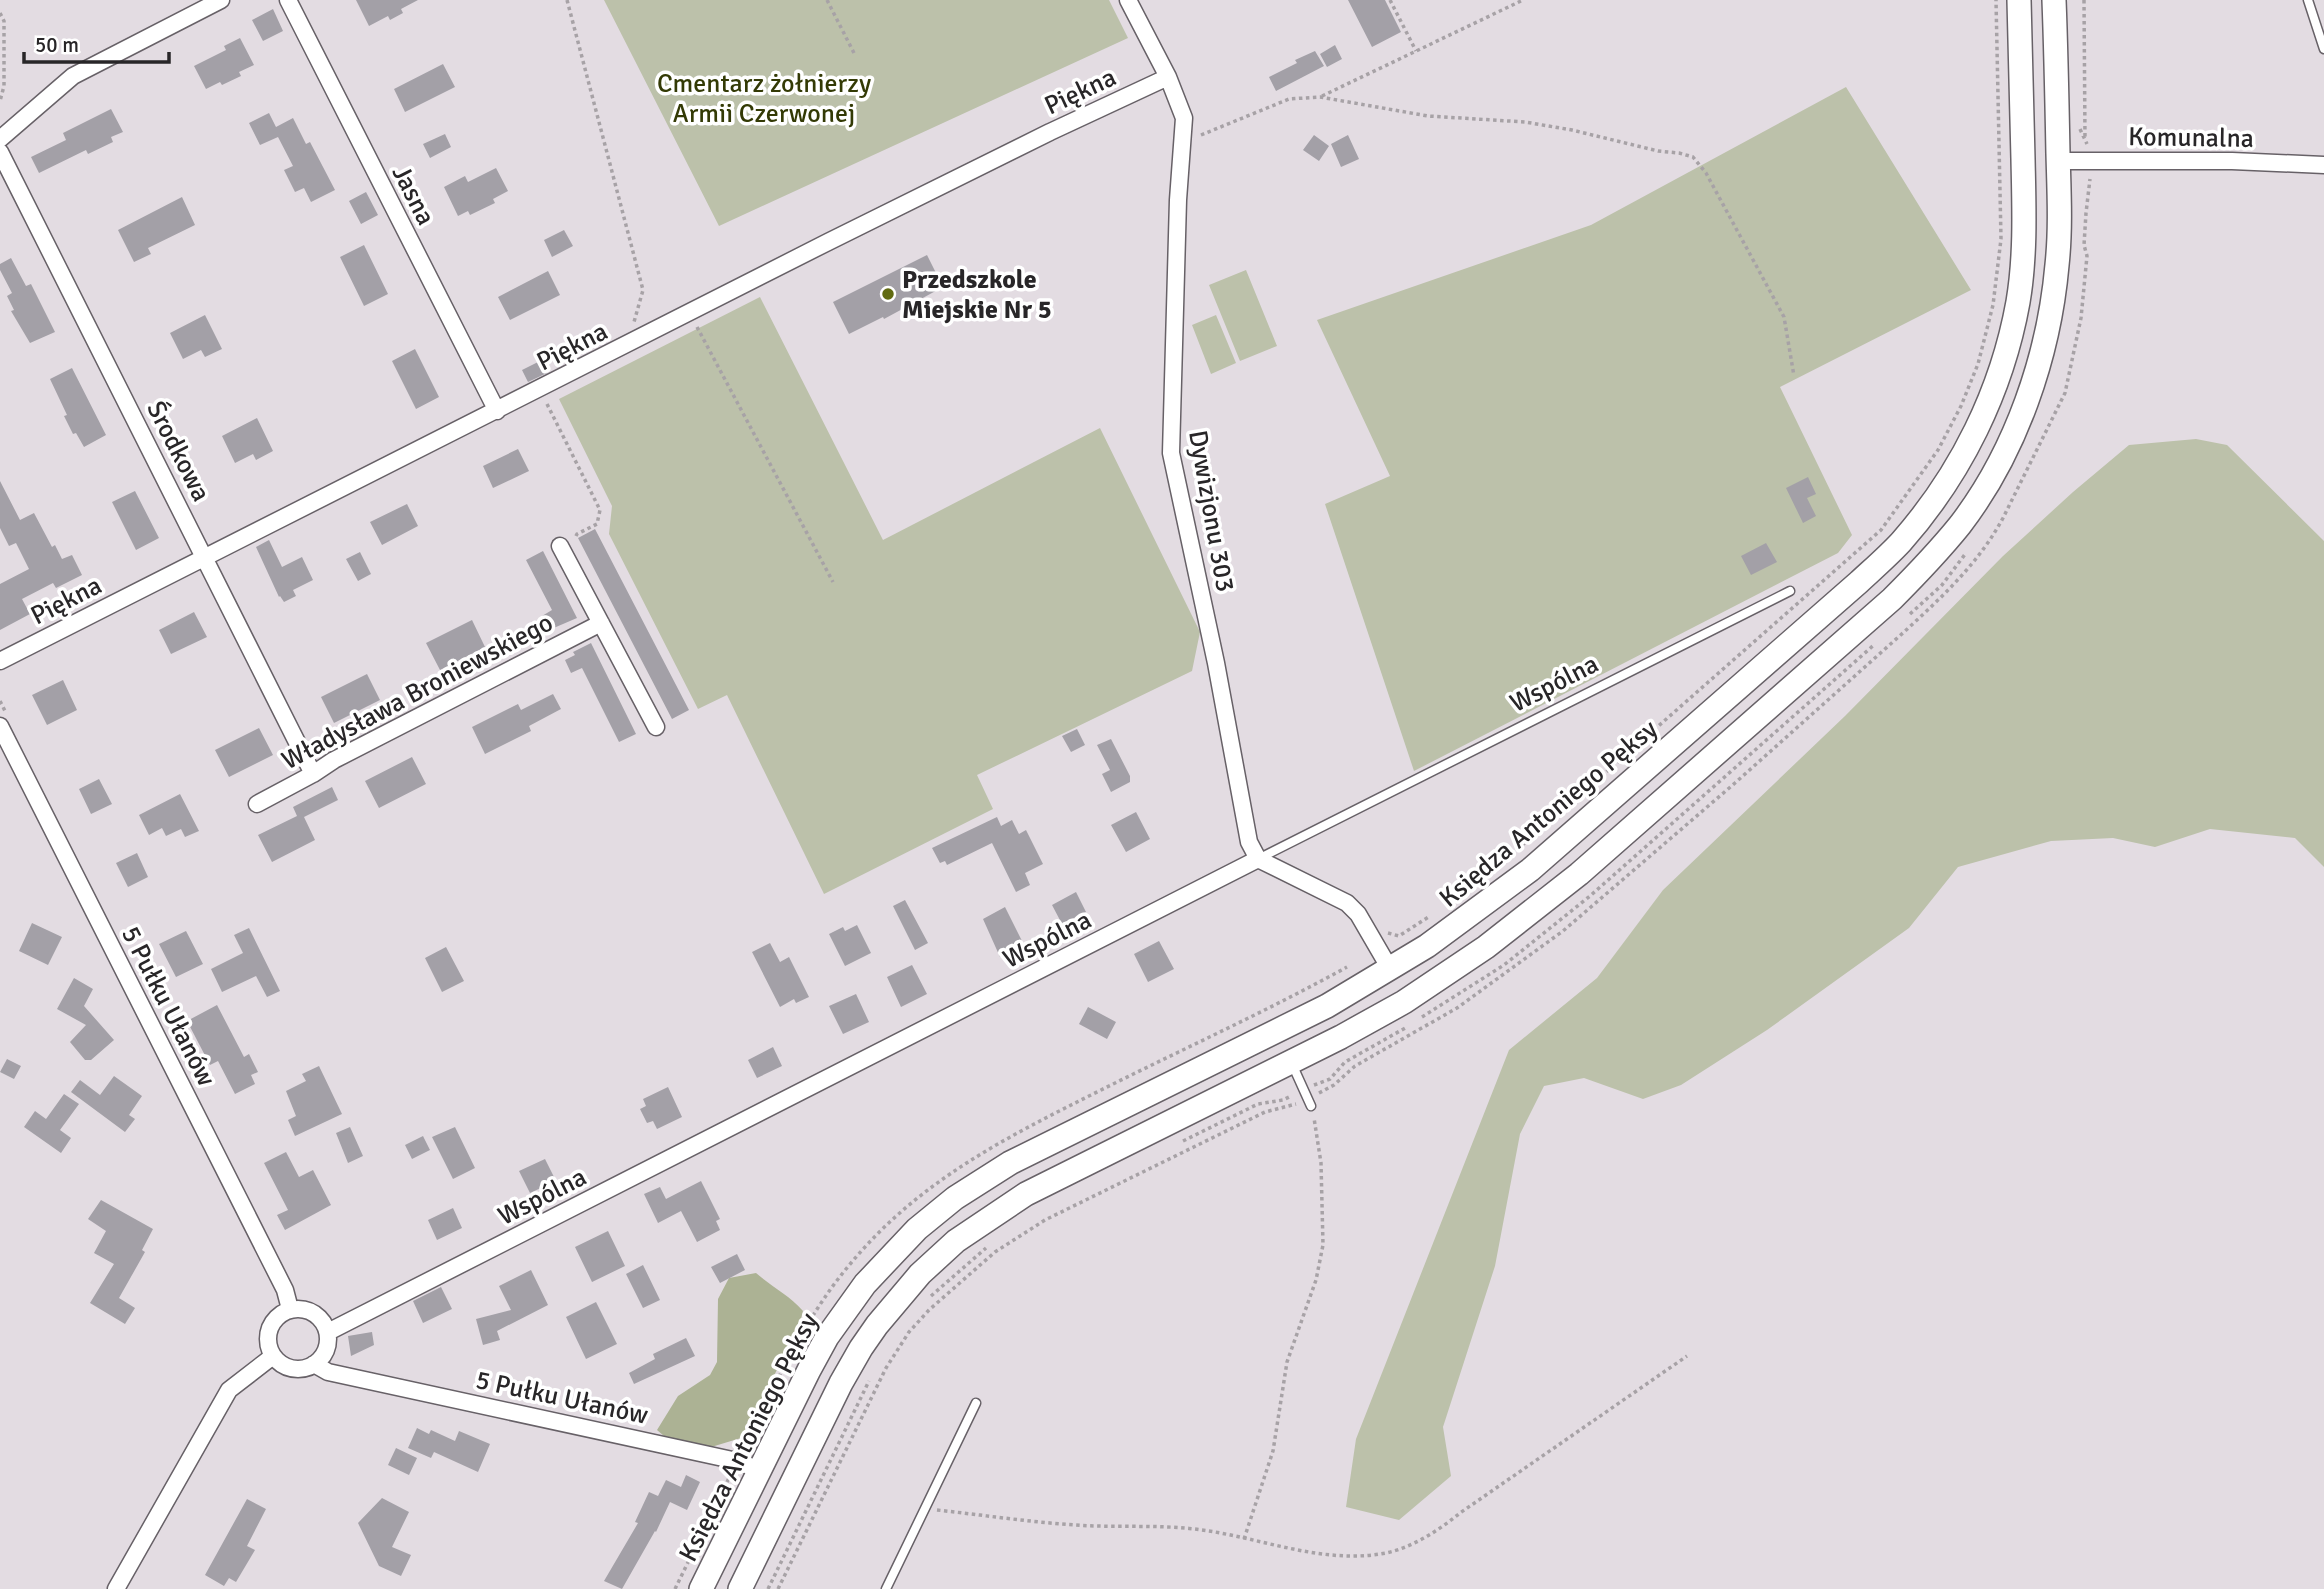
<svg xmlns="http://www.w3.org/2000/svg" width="2324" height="1589" font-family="Signika,sans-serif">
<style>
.green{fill:#bcc1aa}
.forest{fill:#acb294}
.building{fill:#a3a0a7}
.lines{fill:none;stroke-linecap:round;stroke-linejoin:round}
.service-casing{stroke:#676167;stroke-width:11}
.minor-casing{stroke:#676167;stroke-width:19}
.secondary-casing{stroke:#676167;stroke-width:26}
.path{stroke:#a7a2a6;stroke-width:3.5;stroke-dasharray:3.5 3.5;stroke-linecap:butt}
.service{stroke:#fff;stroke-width:8}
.minor{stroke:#fff;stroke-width:16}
.secondary{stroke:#fff;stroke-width:23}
.poi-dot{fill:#616b11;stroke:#fff;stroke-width:2.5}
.labels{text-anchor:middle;stroke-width:7;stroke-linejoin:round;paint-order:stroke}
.park-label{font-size:26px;fill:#333a05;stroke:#fff}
.street-label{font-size:26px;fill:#282628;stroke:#fff}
.poi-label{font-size:26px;font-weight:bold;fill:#282628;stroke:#fff;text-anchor:start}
</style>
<rect width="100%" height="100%" fill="#e3dce2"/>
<path class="green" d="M604 0H1109L1128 38 719 226Z
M1846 87 1971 290 1780 387 1852 535 1838 553 1414 771 1325 504 1390 476 1317 320 1591 225Z
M1246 270 1277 346 1240 361 1209 285Z
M760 297 883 540 1100 428 1200 632 1192 671 977 775 993 809 824 894 727 695 698 709 609 534 612 506 559 399Z
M1216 315 1236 363 1211 374 1192 325Z
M2196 439 2227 445 2324 541V867L2295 838 2210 829 2155 847 2113 838 2051 841 1958 867 1909 928 1767 1030 1681 1085 1643 1099 1584 1078 1544 1086 1520 1134 1495 1266 1443 1427 1451 1476 1399 1520 1346 1507 1356 1439 1509 1050 1597 978 1663 890 1845 716 2003 556 2073 492 2129 445Z"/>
<path class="forest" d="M756 1273C772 1287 789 1295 803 1311L798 1330 741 1438 708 1448 664 1436 657 1430 678 1396 710 1375 717 1362 718 1299 729 1278Z"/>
<path class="building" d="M356 0H418L401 9 403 13 390 20 388 16 369 26Z
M1348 0H1385L1401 32 1372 47Z
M273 9 283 31 263 41 252 20Z
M240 38 254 65 239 72 241 76 222 85 220 82 206 89 194 66 226 50 224 46Z
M1335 45 1342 59 1327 67 1320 54Z
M1315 51 1324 66 1276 91 1269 77 1297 63 1295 60Z
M443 64 455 87 405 112 394 89Z
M111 109 123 132 111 137 113 142 88 154 86 150 39 173 31 157 66 140 63 133Z
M269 113 276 127 293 118 306 144 310 142 335 190 311 202 304 188 295 192 284 170 293 166 278 137 260 145 249 123Z
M445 134 451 147 430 158 423 144Z
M1314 135 1329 146 1319 161 1303 150Z
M1348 135 1359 159 1341 167 1331 144Z
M496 168 508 191 493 199 495 203 470 215 468 211 458 216 444 187 465 176 468 182Z
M366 192 378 215 361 224 349 201Z
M182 197 195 225 148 248 151 254 134 262 118 230Z
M564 230 573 246 552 257 544 240Z
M364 245 388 294 364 306 340 257Z
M927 255 943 287 884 319 883 317 849 334 833 302Z
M11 258 26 286 31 284 55 332 30 343 11 311 14 310 7 296 12 293 0 270V264Z
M548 271 560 295 510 320 498 297Z
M205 315 222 349 205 357 201 350 183 359 170 333Z
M415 349 439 397 416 409 392 361Z
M540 361 547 373 528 382 522 370Z
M72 368 106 435 84 447 76 433 73 434 64 416 67 415 50 379Z
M257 418 273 451 256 460 253 454 235 463 222 436Z
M518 449 529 471 493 488 483 466Z
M1808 477 1816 494 1807 498 1816 516 1803 523 1786 488Z
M0 481 20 520 34 513 52 547 55 545 62 559 72 555 82 575 56 588 53 583 22 599 30 614 0 630V584L29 569 16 543 9 546 0 528Z
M135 491 159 538 136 550 112 502Z
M407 504 418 526 382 545 370 522Z
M595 529 689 710 672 719 578 538Z
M269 540 282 567 302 557 313 580 293 590 296 596 284 602 280 596 279 597 256 547Z
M1766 543 1777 562 1751 575 1741 556Z
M543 551 577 618 549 630 542 616 552 610 526 560Z
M360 552 371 574 358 581 346 559Z
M194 612 207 637 171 654 159 630Z
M472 620 485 647 440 670 426 643Z
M591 643 636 734 619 742 582 668 571 673 565 660 575 655 573 652Z
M367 674 380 700 334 723 321 697Z
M63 680 77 710 47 725 32 695Z
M553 694 561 709 529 726 531 731 485 754 472 727 518 704 521 710Z
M259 728 273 755 229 777 215 750Z
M1077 729 1085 745 1071 752 1062 736Z
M1111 739 1130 776V782L1111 792 1102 774 1110 770 1097 745Z
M412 757 426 784 379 808 365 781Z
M99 779 112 804 91 814 79 789Z
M332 787 338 800 304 817 315 840 272 862 258 835 297 816 293 807Z
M180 794 199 831 185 837 181 829 166 836 162 828 149 835 139 815Z
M1136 812 1150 839 1126 852 1111 825Z
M997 817 1001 826 1012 820 1019 834 1026 830 1043 864 1025 873 1030 885 1016 892 992 843 947 865 945 861 940 863 932 848Z
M137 853 148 877 128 887 116 863Z
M1076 892 1086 912 1062 924 1052 905Z
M905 900 928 943 915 950 893 906Z
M1005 907 1024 945 1000 957 983 919Z
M32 923 62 937 48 965 19 951Z
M857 925 871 953 845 966 829 934 843 927 845 931Z
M249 928 280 991 267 997 256 976 222 992 211 969 243 953 234 935Z
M186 931 203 964 176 977 159 944Z
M1159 941 1174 969 1148 982 1134 954Z
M770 943 780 962 789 957 809 997 796 1003 794 999 780 1007 752 952Z
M446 947 464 981 442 992 425 958Z
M912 965 927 994 901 1007 887 977Z
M74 978 93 989 84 1006 114 1040 91 1060H85L70 1042 86 1025 57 1009Z
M856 994 869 1022 843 1034 829 1006Z
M217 1005 244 1057 249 1054 258 1072 251 1075 255 1084 235 1094 218 1061 210 1065 187 1021Z
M1088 1007 1116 1022 1107 1039 1079 1024Z
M773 1047 782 1066 757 1078 748 1060Z
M7 1059 21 1066 14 1079 0 1072Z
M319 1066 342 1114 295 1136 288 1120 296 1116 286 1091 306 1081 302 1074Z
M114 1076 142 1096 129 1115 135 1119 125 1132 71 1092 80 1080 100 1095Z
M668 1087 682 1117 657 1129 653 1121 647 1123 640 1109 646 1106 643 1099Z
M64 1094 79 1104 60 1130 71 1138 61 1153 24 1127 35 1111 46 1119Z
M350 1127 363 1156 348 1163 336 1133Z
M455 1127 475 1168 453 1179 432 1137Z
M423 1136 430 1150 412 1159 405 1145Z
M286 1152 299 1177 313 1170 331 1205 285 1230 277 1215 288 1210 264 1163Z
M545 1159 556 1181 530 1193 519 1171Z
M701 1181 720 1219 716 1221 720 1230 697 1242 681 1211 658 1223 644 1194 660 1187 666 1199Z
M101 1200 153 1229 142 1250 145 1252 119 1298 135 1308 125 1324 90 1303 114 1264 94 1253 106 1231 88 1219Z
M453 1208 462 1228 437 1240 428 1220Z
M608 1231 625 1266 592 1282 575 1247Z
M737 1254 745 1270 720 1283 711 1267Z
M643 1265 660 1300 643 1308 626 1274Z
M531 1270 548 1305 497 1331 500 1340 483 1345 476 1319 511 1310 499 1286Z
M441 1287 452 1309 423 1323 413 1301Z
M596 1302 617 1344 586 1359 566 1317Z
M372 1332 374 1345 351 1356 348 1336Z
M686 1338 695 1356 634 1384 629 1373 655 1359 653 1354Z
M417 1428 429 1434 431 1430 455 1441 459 1431 490 1444 478 1472 434 1452 431 1458 408 1448Z
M396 1448 417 1458 409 1475 388 1465Z
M686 1475 700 1482 687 1510 670 1502 656 1532 655 1531 622 1589 604 1581 638 1523 635 1522 649 1492 658 1496 666 1480 681 1487Z
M382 1498 409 1512 392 1547 411 1555 401 1576 379 1566 358 1523Z
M247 1499 266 1509 247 1546 255 1550 236 1582 229 1578 224 1586 205 1575Z"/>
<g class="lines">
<defs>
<path id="service" d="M2308 0 2324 49
M1258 859 1790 591
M1292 1064 1311 1106
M886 1589 976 1403"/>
<path id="minor" d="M288 0 497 411
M1128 0 1168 77 1184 118 1178 200 1171 453 1216 663 1249 842 1258 859 1347 903 1358 914 1390 969
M0 139 73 76 221 0
M0 152 313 774
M2058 161H2232L2324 165
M560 546 656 727
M0 661 828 242 1050 132 1168 77
M0 726 285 1290 290 1309
M257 804 313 774 334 760 601 623
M268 1339a30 30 0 1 1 60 0a30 30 0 1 1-60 0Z
M328 1332 1258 859
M314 1364 328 1372 737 1461 759 1470
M116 1589 229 1390 273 1356"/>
<path id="secondary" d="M701 1589 809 1370 827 1337 865 1284 917 1229 955 1198 1010 1163 1327 1006 1427 946 1530 870 1859 582C1873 569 1888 556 1901 542 1961 474 2002 391 2018 302 2026 255 2024 206 2023 159 2022 106 2020 53 2019 0
M740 1589 841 1383 861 1348 877 1325 920 1274 956 1241 1026 1194 1341 1037 1404 1002 1486 947 1579 874 1892 599C1916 575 1939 551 1960 525 2016 452 2049 356 2057 265 2061 228 2059 191 2058 154 2057 102 2056 51 2054 0"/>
</defs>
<use href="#service" class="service-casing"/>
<use href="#minor" class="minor-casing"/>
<use href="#secondary" class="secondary-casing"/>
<path class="path" d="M567 0 643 290 634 322
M827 0 855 55
M1390 0 1416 51
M2084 0 2085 138
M0 13 4 21V86L0 101
M1322 96 1523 0
M2080 129 2087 144
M1201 135 1289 99 1320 97 1428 116 1525 122 1572 130 1658 151 1679 153 1693 157 1706 173 1784 317 1794 376
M697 327 833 582
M547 404 600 510 597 524 577 534 575 538
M1910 614 1942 585 1966 553
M0 701 5 711
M1484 876 1538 832 1881 530 1938 450 1961 406 1978 364 1993 305 2001 239 1996 0
M1388 933 1399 936 1430 916
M1422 1017 1504 965 1590 896 1875 644
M1314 1085 1330 1079 1345 1062 1407 1027
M1319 1093 1334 1085 1355 1066 1457 1008 1563 931 1735 783 1904 632C1941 598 1979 563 2003 518L2065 393 2081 318 2087 256 2084 245 2086 213 2090 179
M1183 1141 1258 1104 1283 1100 1291 1096
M931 1296 986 1248
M745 1446C776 1383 805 1317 851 1263 920 1180 1007 1137 1101 1090 1183 1049 1267 1011 1347 967
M937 1510C983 1515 1029 1522 1075 1525 1117 1528 1160 1524 1202 1530 1262 1538 1323 1565 1386 1553 1413 1547 1438 1531 1460 1513L1687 1356
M1244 1539 1273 1451 1287 1362 1316 1280 1323 1245 1321 1163 1314 1118
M675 1589 729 1478
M768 1589 869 1381
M778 1589 886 1368 909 1332 929 1310 995 1252 1045 1220 1265 1112 1296 1104"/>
<use href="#service" class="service"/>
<use href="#minor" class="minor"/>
<use href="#secondary" class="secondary"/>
</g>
<circle class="poi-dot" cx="888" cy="294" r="7"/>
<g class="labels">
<g class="park-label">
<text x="764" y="92">Cmentarz żołnierzy<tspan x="764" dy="30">Armii Czerwonej</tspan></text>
</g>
<g class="street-label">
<text transform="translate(1080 91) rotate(-25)" y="9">Piękna</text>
<text transform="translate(2191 137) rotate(1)" y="9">Komunalna</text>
<text transform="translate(414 195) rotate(63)" y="9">Jasna</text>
<text transform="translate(572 346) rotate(-27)" y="9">Piękna</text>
<text transform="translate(179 451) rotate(63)" y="9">Środkowa</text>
<text transform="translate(1212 511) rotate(80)" y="9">Dywizjonu 303</text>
<text transform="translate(66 600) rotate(-27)" y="9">Piękna</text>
<text transform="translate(1554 683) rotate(-27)" y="9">Wspólna</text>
<text transform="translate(417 691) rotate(-28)" y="9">Władysława Broniewskiego</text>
<text transform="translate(1548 813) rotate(-40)" y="9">Księdza Antoniego Pęksy</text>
<text transform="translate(1047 939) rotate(-27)" y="9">Wspólna</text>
<text transform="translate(169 1006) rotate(63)" y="9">5 Pułku Ułanów</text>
<text transform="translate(542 1196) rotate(-27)" y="9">Wspólna</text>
<text transform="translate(562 1397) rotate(12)" y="9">5 Pułku Ułanów</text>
<text transform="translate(748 1437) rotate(-63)" y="9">Księdza Antoniego Pęksy</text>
</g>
<g class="poi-label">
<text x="902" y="288">Przedszkole<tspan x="902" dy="30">Miejskie Nr 5</tspan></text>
</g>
</g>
<path d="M24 52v10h145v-10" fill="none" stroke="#282628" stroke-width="3.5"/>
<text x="35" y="52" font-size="21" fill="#282628" stroke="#ffffff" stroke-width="5" paint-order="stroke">50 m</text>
</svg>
